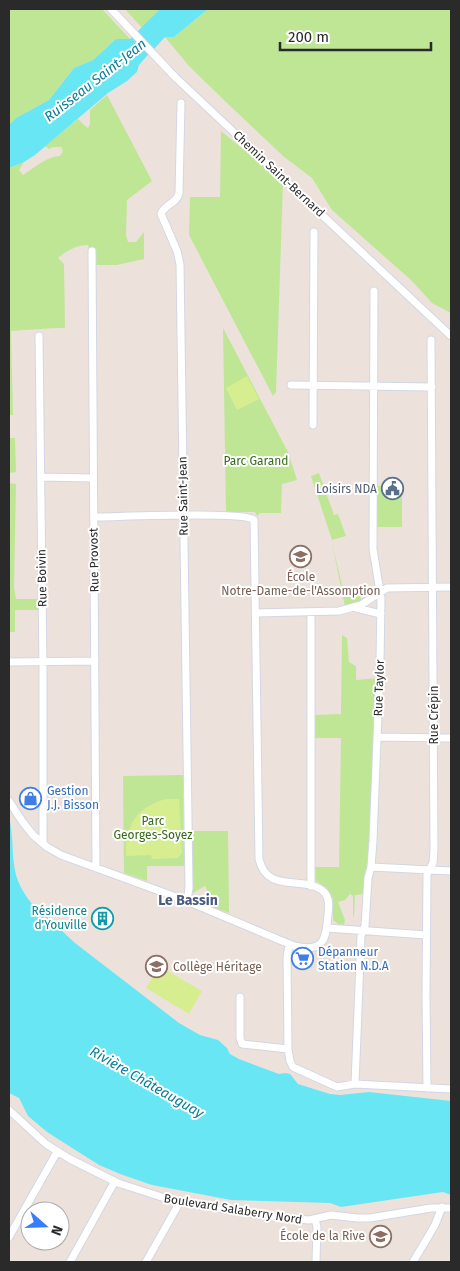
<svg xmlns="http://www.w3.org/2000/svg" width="460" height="1271" font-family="'Fira Sans',sans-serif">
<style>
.green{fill:#bee695}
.pitch{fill:#d6ee90}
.water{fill:#69e6f4}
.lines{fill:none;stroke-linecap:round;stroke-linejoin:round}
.minor-casing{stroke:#d1d7e4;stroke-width:9}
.minor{stroke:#fff;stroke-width:7}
.labels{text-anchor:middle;stroke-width:4;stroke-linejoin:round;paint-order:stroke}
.street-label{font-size:12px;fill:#2a2a2a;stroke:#fff}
.park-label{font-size:12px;fill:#366b17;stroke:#fff}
.service-label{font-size:12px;fill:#4e5e75;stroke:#fff;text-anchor:end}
.education-label{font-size:12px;fill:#785e54;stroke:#fff}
.shop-label{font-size:12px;fill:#366cbe;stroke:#fff;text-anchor:start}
.culture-label{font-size:12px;fill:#0d838f;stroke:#fff;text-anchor:end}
.water-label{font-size:14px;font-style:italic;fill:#08809a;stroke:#fff}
.neighbourhood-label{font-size:14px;font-weight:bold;fill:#485a7d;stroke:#fff}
</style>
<rect width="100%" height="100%" fill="#ede2db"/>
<path class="green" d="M9 9H102L130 39H116L93 60 74 68 49 100 16 118 9 125Z
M125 9H160L142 28Z
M208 9H451V313L432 303 412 281 332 210 312 178 283 156 227 103 189 66 165 37H174Z
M107 95 152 181 127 200 126 235 128 242H136L144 232V259L117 265H95V249H89L88 245C77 245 66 251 58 258L64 264 65 328C47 328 29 330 11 331L13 415H10V438H15L16 472 10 473V483L16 484 14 587 16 599H39V610H15V632H9V168L24 162 19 170 23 175C34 168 47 156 60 156L63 151 61 147H53L49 149 45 146 78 119 85 126 88 128 90 124V110Z
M221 131 283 182 276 392 273 396 189 235 190 197H220Z
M223 328 288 452 297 480 282 484 281 513H260L257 516 255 512H228L226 513Z
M319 473 334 515 338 514 346 536 332 540 311 476Z
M402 485V527H376V486Z
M332 543 342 585 349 593 375 588 373 592 366 598 363 596 360 597 362 600 345 607Z
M342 635 347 638 349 662 356 666V680L378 678 368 866 364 877 365 894 355 895 354 917 353 916V896L350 894 345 900 338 902 345 920 344 925 338 924 333 920V899L327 888 316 881 315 867H339L341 738H314V715L341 714Z
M183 775 184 866H147V881L124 873 123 776Z
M192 831H228L229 913 199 902 210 896 205 886 193 893Z"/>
<path class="pitch" d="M247 376 259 399 237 410 226 388Z
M166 799H179L182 853 178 858 152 859 151 855 126 856C125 826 136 807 166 799Z
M159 966 202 991 189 1014 146 988Z"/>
<path class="water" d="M160 9H208L174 37H165L154 49H153L139 65 137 72 127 81 108 93 35 155 24 162 9 168V125L16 118 49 100 74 68 93 60 116 39H130Z
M9 817C14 836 11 856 16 875 21 892 33 906 44 918L47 917 75 943 179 1023 200 1035 218 1040 227 1048 230 1054 239 1059 279 1074 285 1073 290 1074 298 1084 330 1094 340 1095 369 1092 451 1101V1195L443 1192 341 1207 330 1203 231 1200 152 1185 120 1174 99 1165 47 1132 28 1116 19 1098 9 1093Z"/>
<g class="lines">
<defs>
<path id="minor" d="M111 9 175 77 451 336
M181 103 179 193C177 204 164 204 161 214L177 251 180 264 189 888 187 901
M92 251 96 868
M39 336 43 669V843
M291 385 432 387
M313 425 314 232
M41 477 93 478
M356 608 381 614
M256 613 339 611 361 605 387 588 451 587
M9 662 95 661
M377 737 451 738
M9 801 22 821 33 835 47 847 61 855 187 901 294 946C324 953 326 940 328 914 329 907 330 898 324 892 305 874 267 895 259 859L254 520C245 511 115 517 94 517
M371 867 451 871
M311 886V613
M327 928 426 935
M289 944 287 958 288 1049 290 1061 293 1067 337 1087 355 1084 451 1089
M240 997V1038L242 1044 288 1049
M355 1084 361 936 365 926 368 878 371 867 373 841 380 664 381 598 373 549 374 291
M427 1088 426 996 427 874 433 863 434 850 431 340
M9 1110 46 1144 70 1159 118 1183 174 1201 273 1217 309 1220 331 1215 357 1218H370L431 1208H451
M315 1219 317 1227 316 1262
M9 1237 57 1152
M70 1262 115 1181
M146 1262 176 1209 179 1202
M413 1262 435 1225 442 1207"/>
</defs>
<use href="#minor" class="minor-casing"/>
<use href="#minor" class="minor"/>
</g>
<defs>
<symbol id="civic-ring" viewBox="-11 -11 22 22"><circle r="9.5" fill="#fff" stroke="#5c6f8a" stroke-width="1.5"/><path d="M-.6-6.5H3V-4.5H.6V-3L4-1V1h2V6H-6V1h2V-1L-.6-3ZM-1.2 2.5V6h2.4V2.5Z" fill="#5c6f8a"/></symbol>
<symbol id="school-ring" viewBox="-11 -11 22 22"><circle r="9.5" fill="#fff" stroke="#8d6e63" stroke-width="1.5"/><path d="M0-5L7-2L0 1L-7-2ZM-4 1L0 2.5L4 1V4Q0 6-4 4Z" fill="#8d6e63"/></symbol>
<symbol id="shop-ring" viewBox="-11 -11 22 22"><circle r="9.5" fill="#fff" stroke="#3f7fe0" stroke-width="1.5"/><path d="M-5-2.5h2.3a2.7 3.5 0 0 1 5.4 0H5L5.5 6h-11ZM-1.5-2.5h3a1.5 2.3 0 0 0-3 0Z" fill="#3f7fe0"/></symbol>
<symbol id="building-ring" viewBox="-11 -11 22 22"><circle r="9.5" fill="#fff" stroke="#0f9aa8" stroke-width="1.5"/><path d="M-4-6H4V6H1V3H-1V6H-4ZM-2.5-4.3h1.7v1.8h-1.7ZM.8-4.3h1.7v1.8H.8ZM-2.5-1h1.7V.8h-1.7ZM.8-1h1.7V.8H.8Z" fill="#0f9aa8"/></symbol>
<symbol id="supermarket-ring" viewBox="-11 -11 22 22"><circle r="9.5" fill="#fff" stroke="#3f7fe0" stroke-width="1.5"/><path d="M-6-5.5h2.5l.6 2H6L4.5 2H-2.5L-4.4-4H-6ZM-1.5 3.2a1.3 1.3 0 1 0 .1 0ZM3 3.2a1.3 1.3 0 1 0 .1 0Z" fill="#3f7fe0"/></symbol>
</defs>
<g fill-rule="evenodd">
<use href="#civic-ring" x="380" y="476" width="25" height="25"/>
<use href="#school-ring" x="288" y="544" width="25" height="25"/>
<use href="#shop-ring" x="18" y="786" width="25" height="25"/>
<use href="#building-ring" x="90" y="906" width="25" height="25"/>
<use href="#supermarket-ring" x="290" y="946" width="25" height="25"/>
<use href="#school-ring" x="144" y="954" width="25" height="25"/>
<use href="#school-ring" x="368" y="1224" width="25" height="25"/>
</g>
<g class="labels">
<g class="street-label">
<text transform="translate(279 174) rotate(43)" y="4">Chemin Saint-Bernard</text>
<text transform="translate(183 496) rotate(-91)" y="4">Rue Saint-Jean</text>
<text transform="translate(94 560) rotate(-91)" y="4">Rue Provost</text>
<text transform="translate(42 578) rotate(-91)" y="4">Rue Boivin</text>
<text transform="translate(379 688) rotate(-88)" y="4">Rue Taylor</text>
<text transform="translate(434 715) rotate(-90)" y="4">Rue Crépin</text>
<text transform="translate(233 1209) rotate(9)" y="4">Boulevard Salaberry Nord</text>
</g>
<g class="park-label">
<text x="256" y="465">Parc Garand</text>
<text x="153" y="825">Parc<tspan x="153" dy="14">Georges-Soyez</tspan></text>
</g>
<g class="service-label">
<text x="377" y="493">Loisirs NDA</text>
</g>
<g class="education-label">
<text x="301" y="581">École<tspan x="301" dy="14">Notre-Dame-de-l'Assomption</tspan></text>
<text x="173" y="971" text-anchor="start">Collège Héritage</text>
<text x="365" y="1240" text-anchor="end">École de la Rive</text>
</g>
<g class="shop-label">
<text x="47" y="795">Gestion<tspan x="47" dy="14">J.J. Bisson</tspan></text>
<text x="318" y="956">Dépanneur<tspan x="318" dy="14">Station N.D.A</tspan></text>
</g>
<g class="culture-label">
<text x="87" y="915">Résidence<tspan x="87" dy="14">d'Youville</tspan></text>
</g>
<g class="water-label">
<text transform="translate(95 80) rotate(-38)" y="5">Ruisseau Saint-Jean</text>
<text transform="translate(147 1082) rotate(30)" y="5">Rivière Châteauguay</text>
</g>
<g class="neighbourhood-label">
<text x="188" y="905">Le Bassin</text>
</g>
</g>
<rect width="460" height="1271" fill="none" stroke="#2a2a2a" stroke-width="20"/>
<g transform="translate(45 1226) rotate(110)"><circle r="24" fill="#ffffff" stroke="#aaaaaa"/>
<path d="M0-4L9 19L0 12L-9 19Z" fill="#367dff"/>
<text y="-8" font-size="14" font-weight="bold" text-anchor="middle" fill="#2a2a2a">N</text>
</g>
<path d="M280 42v8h151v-8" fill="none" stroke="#2a2a2a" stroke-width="2.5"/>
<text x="288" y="42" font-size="15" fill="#2a2a2a" stroke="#ffffff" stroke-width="4" paint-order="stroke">200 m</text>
</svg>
